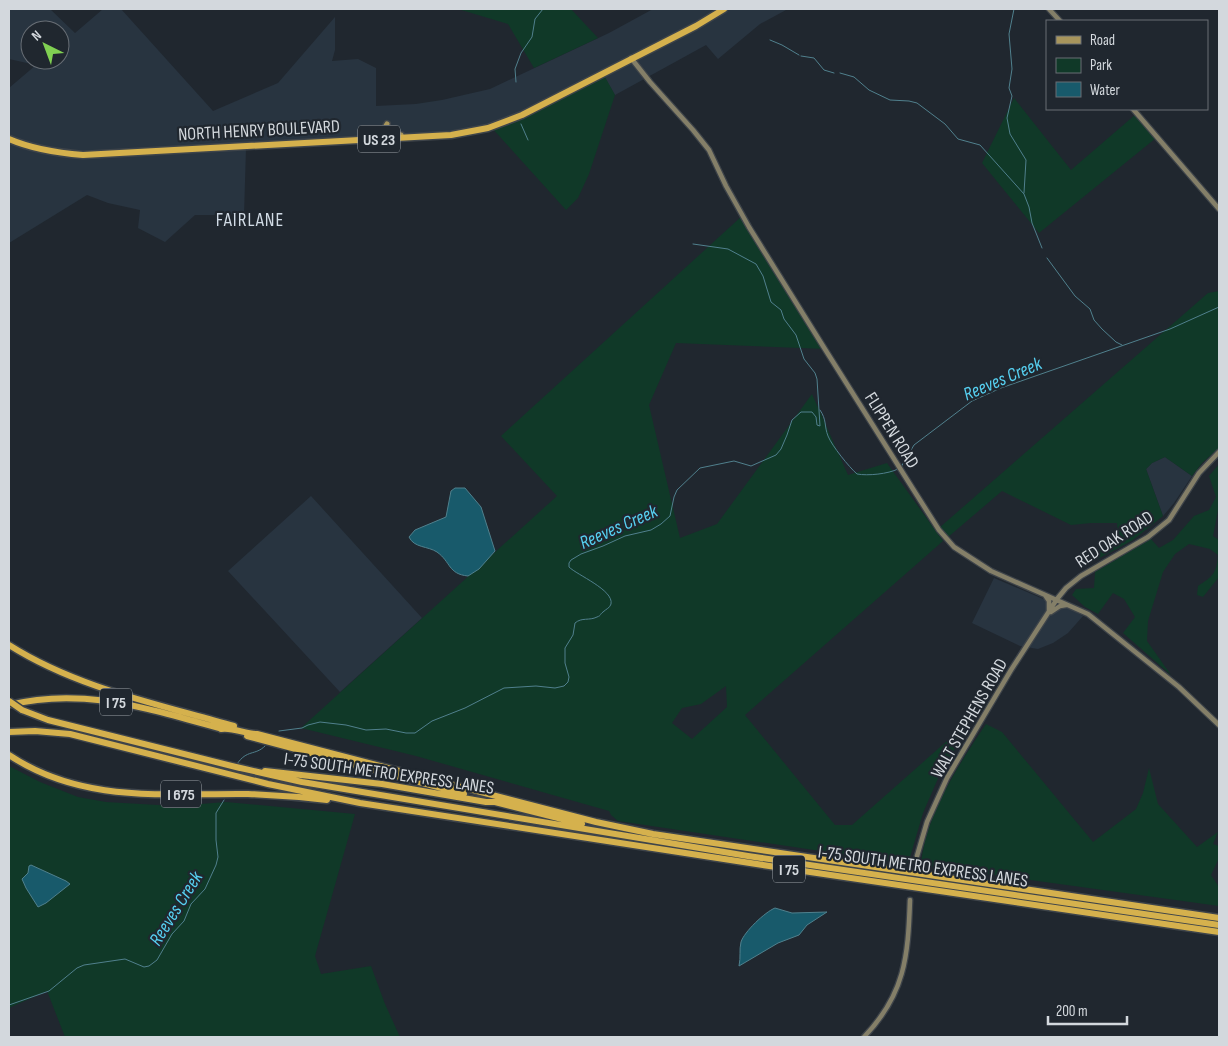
<svg xmlns="http://www.w3.org/2000/svg" width="1228" height="1046" font-family="'Sofia Sans Condensed',sans-serif">
<style>
.built{fill:#283440;fill-rule:evenodd}
.green{fill:#103928;fill-rule:evenodd}
.water{fill:#185a6b;stroke:#50808d}
.lines{fill:none;stroke-linecap:round;stroke-linejoin:round}
.stream{stroke:#50808d;stroke-width:1}
.secondary-casing{stroke:#3e444a;stroke-width:7}
.primary-casing{stroke:#3e444a;stroke-width:8}
.highway-casing{stroke:#3e444a;stroke-width:9}
.secondary{stroke:#847f68;stroke-width:4.5}
.primary{stroke:#a7955c;stroke-width:5}
.highway{stroke:#d5b14d;stroke-width:6}
.highway-bridge-casing{stroke:#3e444a;stroke-width:9;stroke-linecap:butt}
.highway-bridge{stroke:#d5b14d;stroke-width:6}
.labels{text-anchor:middle;stroke-width:4.5;stroke-linejoin:round;paint-order:stroke}
.shield{fill:#20272f;stroke:#9da3a9;stroke-width:1}
.shield-label{font-size:16px;font-weight:bold;fill:#d3d8dd}
.street-label{font-size:18px;fill:#d3d8dd;stroke:#20272f}
.neighbourhood-label{font-size:19px;letter-spacing:1px;fill:#d1dbe5;stroke:#20272f}
.water-label{font-size:19px;font-style:italic;fill:#56d0f1;stroke:#20272f}
</style>
<rect width="100%" height="100%" fill="#20272f"/>
<path class="built" d="M9 9H50L75 33 103 9H121L213 111 278 83 335 17V50L332 61 358 59 376 68V106L416 104 442 100 490 89 609 33 653 9 786 10 760 24 718 59 706 45 615 95 603 75 540 110 498 127 454 138 246 148 244 215H195L165 242 138 228 140 210 108 203 87 195 9 243V88L36 65 9 59ZM30 30H60V60H30Z
M1165 457 1192 476 1174 503 1163 516 1146 469 1152 463Z
M311 496 422 618 340 692 228 571Z
M994 578 1048 601 1064 605 1083 616 1068 633 1053 643 1038 649 1020 646 972 623Z"/>
<path class="green" d="M458 9H571L598 38 534 68 508 24Z
M604 75 615 95 589 174 578 198 566 210 492 128 540 110Z
M1014 98 1071 170 1136 114 1156 138 1039 233 982 163Z
M742 216 826 349 676 343 649 405 680 538 717 524 812 394 848 475 887 463 943 541 745 715 835 825H852L965 725 969 728 943 767 923 813 908 864 618 821 611 815 609 811 416 756 301 728 557 496 501 436ZM726 686 727 707 692 739 672 723 682 708 701 704Z
M1219 291V448L1202 463 1192 476 1165 457 1152 463 1146 469 1163 516 1133 540 1092 562 1096 551 1118 536 1117 523H1091L1071 525 1002 491 947 538 939 528 1208 293Z
M1219 464V505L1213 536 1219 540V577L1203 597 1197 595 1198 586C1212 577 1217 573 1218 555L1210 549 1189 544 1175 554 1163 572 1148 621 1147 641 1171 675 1123 633 1135 617 1124 599 1113 593 1098 614 1085 607 1072 595 1076 589 1094 588 1095 572 1151 539 1159 548 1173 540 1194 516 1209 510 1216 497 1209 476Z
M986 724 1002 732 1093 842 1136 809 1143 793 1149 768 1158 804 1197 847 1218 832 1213 844 1219 846V858L1211 875 1219 887V906L921 865C925 816 959 764 986 724Z
M9 766 40 782 78 797 106 802 175 806 226 802 355 814 315 956 321 974 371 966 385 1004 400 1037H65L47 991 9 1008Z"/>
<path class="water" d="M455 488H465L481 507 495 551 479 569 468 576C448 574 451 562 437 552 428 546 414 548 409 537L415 530 446 517 451 491Z
M31 865 66 881 70 884 46 903 38 907 26 888 22 879 28 873 29 866Z
M775 908 792 913 827 912 807 925 799 935 778 943 739 966C741 957 739 950 741 942 744 932 765 912 775 908Z"/>
<g class="lines">
<path class="stream" d="M337 9H338
M1014 9 1009 34 1012 69 1009 88 1012 96 1007 118 1010 134 1026 160 1024 193
M770 40 782 45 799 55
M801 56 814 58 824 70 834 73
M840 73 854 77 869 90 890 100 909 101 917 103 945 124 958 139 980 145 1024 194 1029 207 1032 223 1042 248
M516 82 515 69 521 53 532 37 535 19 543 9
M521 124 528 140
M1047 258 1075 296 1090 309 1094 320 1102 329 1116 342 1122 345
M820 410C827 420 824 426 828 436 832 446 849 467 857 474 868 476 888 474 898 469
M901 467 914 445 972 401 1001 388 1170 329 1219 307
M279 731 302 728 308 725 320 722 346 725 366 730 386 729 406 733H415L432 721 465 708 504 688 536 686 555 688 564 686 568 682 569 677 565 663V648L573 635 575 623C582 617 589 621 597 617 602 615 599 615 603 612 606 609 610 608 611 604 614 590 577 575 569 567V563L571 560 581 554 603 546 625 536 651 530 661 524 670 516 674 497 677 490 700 468 734 461 751 466 776 455 781 449 787 435 792 420 801 412H812L816 417 817 425 820 426 817 379 815 373 804 359 796 335 784 319 781 310 771 302 763 276 756 264 728 249 693 244
M237 764C247 749 255 756 265 746
M9 1005 49 991 77 968 84 965 125 959 144 967 149 966 157 960 172 934 184 921 191 904 205 889 216 865 218 857 216 840V813L224 800"/>
<defs>
<path id="secondary" d="M1049 9 1060 21
M631 58 650 82 693 130 709 150 726 186 749 227 823 346 913 489 939 530 954 547 991 571 1088 614 1179 687 1219 725
M1133 109 1219 209
M1045 595 1049 601V611
M1051 612 1060 606 1066 605
M917 856 927 822 947 778 1011 670 1057 599 1066 588 1081 576 1148 537 1169 520 1199 473 1219 452
M864 1037C905 994 908 957 910 900"/>
<path id="primary" d="M387 130 390 133 401 135
M372 139 381 134 387 124"/>
<path id="highway" d="M9 139C32 149 58 153 83 155L451 135 488 128 522 115 696 26 724 9
M9 645C77 688 158 704 234 726
M9 705C85 686 150 710 223 729
M22 710 48 720 240 768
M221 729C233 727 245 734 257 734L596 822 653 834 1219 918
M9 732 35 731 70 734 268 784 360 803 776 867 1219 932
M247 736 464 794
M9 755C83 804 164 793 248 794 274 795 301 797 327 800
M236 767 302 782 748 856 1219 925
M265 771 382 784 486 802H495L582 824"/>
</defs>
<use href="#secondary" class="secondary-casing"/>
<use href="#primary" class="primary-casing"/>
<use href="#highway" class="highway-casing"/>
<use href="#secondary" class="secondary"/>
<use href="#primary" class="primary"/>
<use href="#highway" class="highway"/>
<defs>
<path id="highway-bridge" d="M9 701 22 710"/>
</defs>
<use href="#highway-bridge" class="highway-bridge-casing"/>
<use href="#highway-bridge" class="highway-bridge"/>
</g>
<g class="labels">
<g class="shield">
<rect x="358" y="125.5" width="42" height="27" rx="4"/>
<rect x="100" y="688.5" width="32" height="27" rx="4"/>
<rect x="161" y="780.5" width="40" height="27" rx="4"/>
<rect x="773" y="855.5" width="32" height="27" rx="4"/>
</g>
<g class="shield-label">
<text x="379" y="145">US 23</text>
<text x="116" y="708">I 75</text>
<text x="181" y="800">I 675</text>
<text x="789" y="875">I 75</text>
</g>
<g class="street-label">
<text transform="translate(259 130) rotate(-3)" y="6">NORTH HENRY BOULEVARD</text>
<text transform="translate(892 430) rotate(58)" y="6">FLIPPEN ROAD</text>
<text transform="translate(1114 539) rotate(-33)" y="6">RED OAK ROAD</text>
<text transform="translate(969 718) rotate(-60)" y="6">WALT STEPHENS ROAD</text>
<text transform="translate(389 773) rotate(8)" y="6">I-75 SOUTH METRO EXPRESS LANES</text>
<text transform="translate(923 866) rotate(8)" y="6">I-75 SOUTH METRO EXPRESS LANES</text>
</g>
<g class="neighbourhood-label">
<text x="250" y="226">FAIRLANE</text>
</g>
<g class="water-label">
<text transform="translate(1002 378) rotate(-23)" y="7">Reeves Creek</text>
<text transform="translate(618 526) rotate(-24)" y="7">Reeves Creek</text>
<text transform="translate(175 908) rotate(-58)" y="7">Reeves Creek</text>
</g>
</g>
<rect width="1228" height="1046" fill="none" stroke="#d3d8dd" stroke-width="20"/>
<rect x="1046" y="20" width="162" height="90" fill="#20272f" stroke="#686e75"/>
<rect x="1056" y="36" width="25" height="8" fill="#a7955c" stroke="#686e75"/>
<text x="1090" y="45" font-size="15" fill="#d3d8dd">Road</text>
<rect x="1056" y="58" width="25" height="15" fill="#103928" stroke="#686e75"/>
<text x="1090" y="70" font-size="15" fill="#d3d8dd">Park</text>
<rect x="1056" y="82" width="25" height="15" fill="#185a6b" stroke="#686e75"/>
<text x="1090" y="95" font-size="15" fill="#d3d8dd">Water</text>
<g transform="translate(45 45) rotate(318)"><circle r="24" fill="#20272f" stroke="#686e75"/>
<path d="M0-4L9 19L0 12L-9 19Z" fill="#80d052"/>
<text y="-8" font-size="14" font-weight="bold" text-anchor="middle" fill="#d3d8dd">N</text>
</g>
<path d="M1048 1016v8h79v-8" fill="none" stroke="#d3d8dd" stroke-width="2.5"/>
<text x="1056" y="1016" font-size="15" fill="#d3d8dd" stroke="#20272f" stroke-width="4" paint-order="stroke">200 m</text>
</svg>
